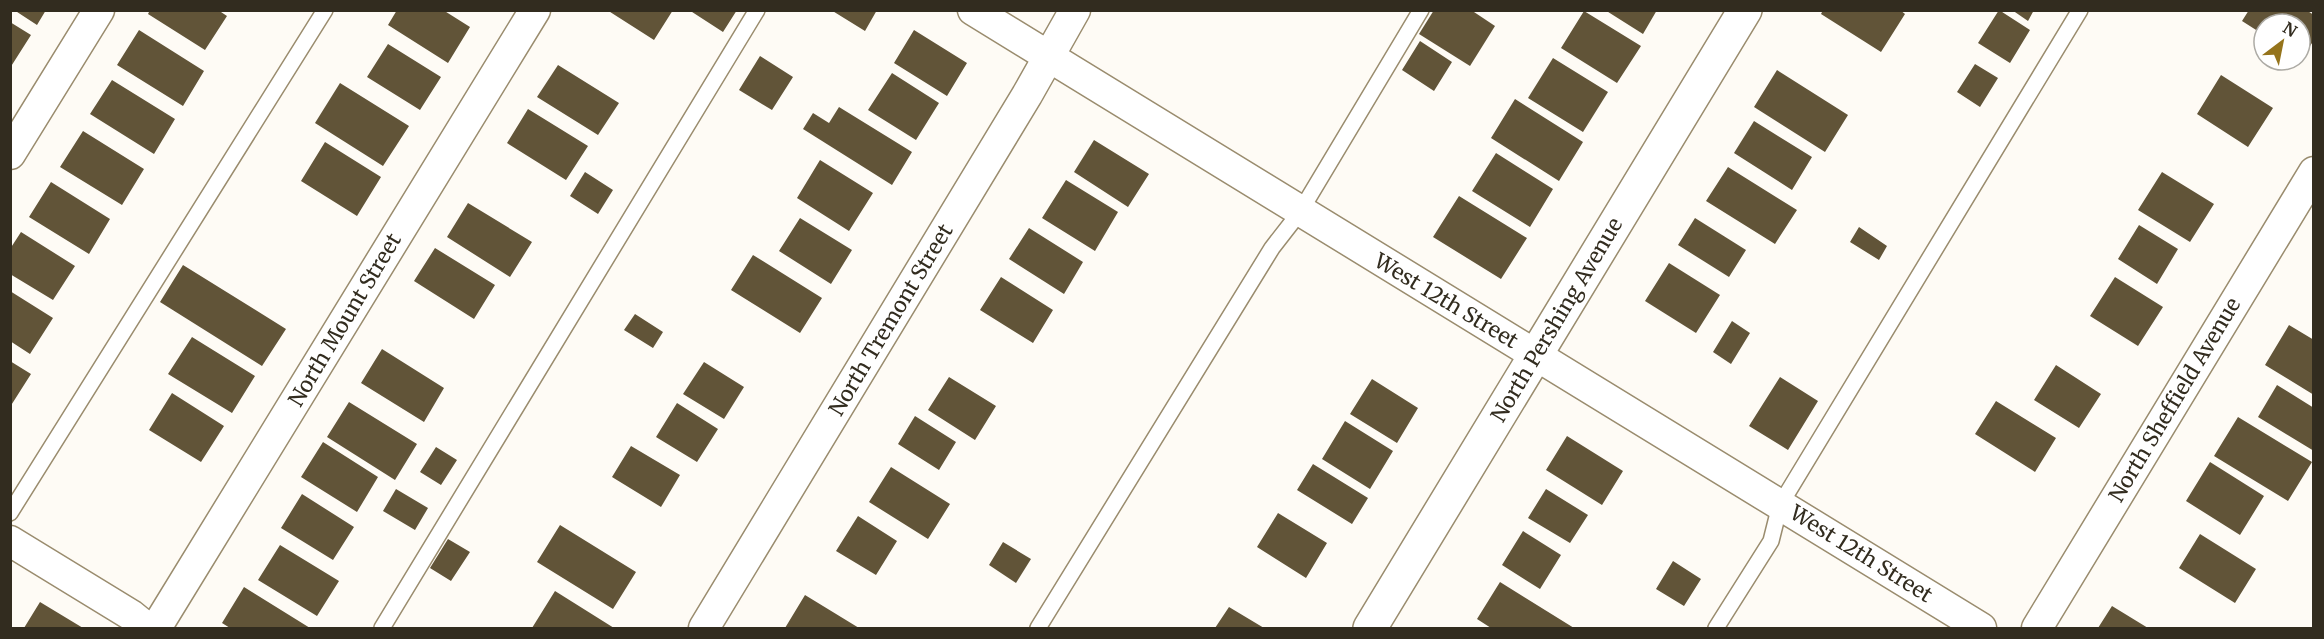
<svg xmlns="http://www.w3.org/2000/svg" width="2324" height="639" font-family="Merriweather,serif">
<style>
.building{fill:#615438}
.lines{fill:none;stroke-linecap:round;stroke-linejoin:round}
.lane-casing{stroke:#9a8c6e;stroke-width:18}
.street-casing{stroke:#9a8c6e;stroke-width:33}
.secondary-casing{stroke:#9a8c6e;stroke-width:36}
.lane{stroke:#fff;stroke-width:15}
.street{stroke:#fff;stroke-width:30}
.secondary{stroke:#fff;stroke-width:33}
.labels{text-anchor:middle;stroke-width:6;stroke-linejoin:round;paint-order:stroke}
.street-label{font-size:21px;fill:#322c1f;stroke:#fff}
</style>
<rect width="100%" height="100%" fill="#fefbf5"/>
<path class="building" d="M14 10H46L37 25Z
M150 10H218L227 16 205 50 148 14Z
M397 10H443L470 27 448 63 388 25Z
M607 10H673L654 40Z
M689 10H737L723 32Z
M831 10H877L865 31Z
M1434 10H1471L1495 26 1470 66 1419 34Z
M1605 10H1657L1643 34Z
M1823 10H1900L1905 14 1881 52 1821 14Z
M1999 10 2030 30 2010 63 1978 43Z
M2012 10H2034L2028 21Z
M2249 10H2306L2314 15V40L2302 58 2300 24H2264V35L2242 21Z
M1584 11 1641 46 1617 83 1561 48Z
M10 22 31 35 10 68Z
M139 30 204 71 183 106 117 65Z
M914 30 967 63 947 96 894 63Z
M1420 41 1452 62 1434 91 1402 70Z
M388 44 441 77 420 110 367 77Z
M760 56 793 77 772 110 739 90Z
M1553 58 1608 92 1583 132 1528 98Z
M1975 64 1998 78 1980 107 1957 92Z
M558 65 619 103 598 135 537 97Z
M1777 70 1848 115 1825 152 1754 107Z
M892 73 939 103 916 140 868 110Z
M2221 75 2273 108 2248 147 2197 114Z
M112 80 175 119 154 154 90 114Z
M340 83 409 126 383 166 315 123Z
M1515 99 1583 142 1559 181 1491 138Z
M839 107 912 152 892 185 803 129 813 113 829 123Z
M528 109 588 146 566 180 507 143Z
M1754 121 1812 157 1792 190 1734 153Z
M83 131 144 169 122 205 60 167Z
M1094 140 1149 174 1128 207 1074 172Z
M325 142 381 177 357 216 301 181Z
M1496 153 1553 189 1530 227 1472 191Z
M820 160 873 193 849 231 797 198Z
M1728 167 1797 210 1775 244 1706 201Z
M585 172 613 190 598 214 570 196Z
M2162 172 2214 204 2190 242 2138 210Z
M1066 180 1118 212 1095 251 1042 218Z
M51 182 110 219 89 254 29 217Z
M1459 196 1527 238 1501 279 1433 237Z
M468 203 532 242 510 277 447 237Z
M800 218 852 250 831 284 779 251Z
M1695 218 1746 250 1729 277 1678 245Z
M2139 225 2178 249 2157 284 2118 259Z
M1859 227 1887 246 1879 260 1850 242Z
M1029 228 1083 262 1064 294 1009 259Z
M21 232 75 266 53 300 10 274V249Z
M435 248 495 285 474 319 414 281Z
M753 255 822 298 800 333 731 290Z
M1669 263 1720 295 1696 333 1645 301Z
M183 265 286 329 262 366 160 302Z
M1001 277 1053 310 1033 343 980 310Z
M2115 277 2163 307 2138 346 2090 316Z
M10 291 53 318 30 354 10 341Z
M635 314 663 332 653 348 624 330Z
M1732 321 1750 333 1731 364 1713 352Z
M2289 325 2314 340V395L2265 365Z
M192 337 255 376 232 413 168 374Z
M382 349 444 388 424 422 361 383Z
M10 361 31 374 10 407Z
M704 362 744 387 724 419 683 394Z
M2056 365 2101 394 2079 428 2034 400Z
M949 377 996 406 975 440 928 410Z
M1780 377 1818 401 1788 450 1749 426Z
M1372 379 1418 408 1397 443 1350 414Z
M2277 385 2314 408V451L2258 417Z
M172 393 224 426 201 462 149 430Z
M1996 401 2056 438 2035 472 1975 434Z
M349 402 417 444 395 480 327 437Z
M677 403 718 429 697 462 656 437Z
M915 416 956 442 939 470 898 444Z
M2238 417 2312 462 2288 501 2214 456Z
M1345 421 1393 451 1370 489 1322 459Z
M1567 436 1623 471 1602 505 1546 470Z
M323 442 378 477 357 512 301 477Z
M631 446 680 475 661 507 612 477Z
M436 447 457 460 441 485 420 472Z
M2210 462 2264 496 2240 535 2186 501Z
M1313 464 1368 498 1352 524 1297 490Z
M891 467 950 504 928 539 869 502Z
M396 489 428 508 415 530 383 511Z
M1546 489 1588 515 1570 543 1528 518Z
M302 494 354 527 333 560 281 528Z
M1278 513 1327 543 1306 578 1257 547Z
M858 516 897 541 876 575 836 551Z
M560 525 636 572 613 609 537 562Z
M1523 531 1561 555 1540 589 1502 565Z
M2200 534 2256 569 2235 603 2179 568Z
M448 539 470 552 451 581 430 568Z
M1003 542 1031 559 1016 583 989 565Z
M280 545 339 581 317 616 258 580Z
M1673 561 1701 579 1684 606 1656 589Z
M1500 582 1574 628H1491L1477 619Z
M244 587 310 628H230L222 623Z
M555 591 614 628H532Z
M805 595 859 628H785Z
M40 602 83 628H24Z
M2112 606 2148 628H2098Z
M1229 607 1264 628H1215Z"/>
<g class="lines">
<defs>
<path id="lane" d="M10 513 325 10
M382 628 757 10
M1038 628 1272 248 1300 212 1421 10
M1716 628 1771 541 1780 505 2080 10"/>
<path id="street" d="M973 10 1981 628
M10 154 99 10
M10 541 131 615 147 628
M156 628 535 10
M704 628 1027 95 1075 10
M2037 628 2314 172"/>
<path id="secondary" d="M1370 628 1745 10"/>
</defs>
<use href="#lane" class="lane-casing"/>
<use href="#street" class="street-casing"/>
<use href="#secondary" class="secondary-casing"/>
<use href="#lane" class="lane"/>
<use href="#street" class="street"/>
<use href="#secondary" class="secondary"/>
</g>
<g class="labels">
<g class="street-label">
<text transform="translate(1446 301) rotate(31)" y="7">West 12th Street</text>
<text transform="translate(345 320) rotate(-59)" y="7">North Mount Street</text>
<text transform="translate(891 320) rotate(-59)" y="7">North Tremont Street</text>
<text transform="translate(1557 320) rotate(-59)" y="7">North Pershing Avenue</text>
<text transform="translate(2175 400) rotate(-59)" y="7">North Sheffield Avenue</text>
<text transform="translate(1861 554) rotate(32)" y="7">West 12th Street</text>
</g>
</g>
<rect width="2324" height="639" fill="none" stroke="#322c1f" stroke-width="24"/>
<g transform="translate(2282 42) rotate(32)"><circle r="28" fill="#ffffff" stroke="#adaba5" stroke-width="1.5"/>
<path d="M0-4.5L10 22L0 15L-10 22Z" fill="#95741c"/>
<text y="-9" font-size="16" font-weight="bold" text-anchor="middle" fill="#322c1f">N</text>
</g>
</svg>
